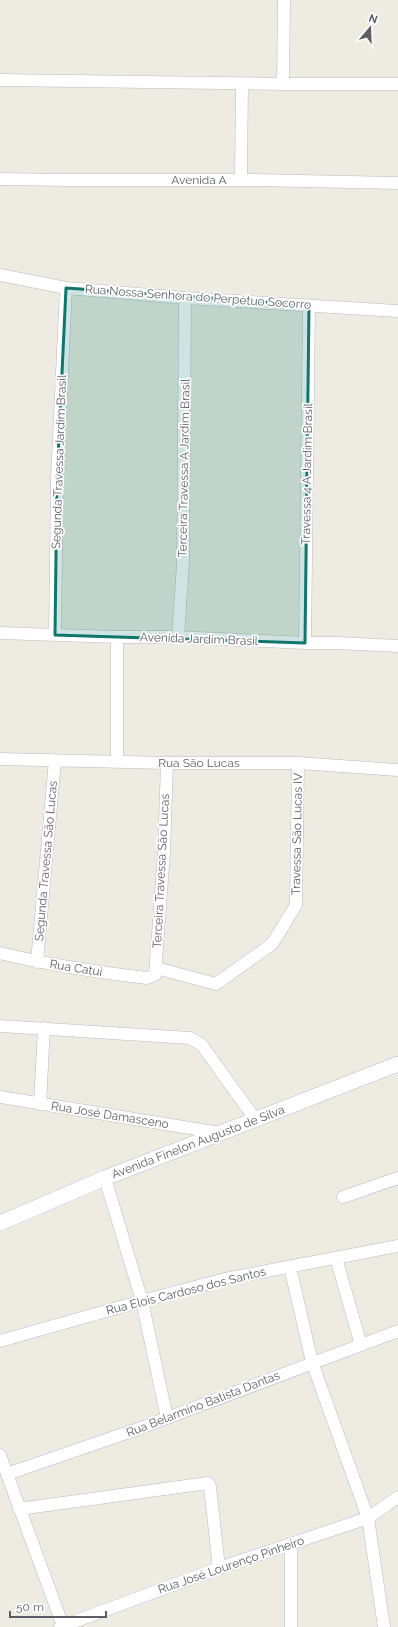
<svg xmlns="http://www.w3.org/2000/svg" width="398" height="1627" font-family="Raleway,sans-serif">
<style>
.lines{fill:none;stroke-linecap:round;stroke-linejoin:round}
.minor-casing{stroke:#b8babf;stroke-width:13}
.tertiary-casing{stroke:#b8babf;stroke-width:16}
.minor{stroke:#fff;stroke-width:12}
.tertiary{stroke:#fff;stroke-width:15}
.marked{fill:#0f766e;fill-opacity:0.2;stroke:#0f766e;stroke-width:3;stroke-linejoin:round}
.labels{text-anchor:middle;stroke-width:3.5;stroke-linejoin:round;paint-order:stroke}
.street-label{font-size:12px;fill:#5b5e64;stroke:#fff}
</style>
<rect width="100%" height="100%" fill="#eeece2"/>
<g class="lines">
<defs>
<path id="minor" d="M0 80 283 84H398
M283 84 284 0
M0 179 67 180H252L398 183
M241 180 242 84
M0 275 66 288 185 298 398 311
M0 633 117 637H178L305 643H337L398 646
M55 635 57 479 66 288
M117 637V761
M178 637 183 563 185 298
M305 643 309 305
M0 759 167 763H298L398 770
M0 953C49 965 97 972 147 978L155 975 164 852 167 763
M37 962 55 760
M156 968 216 984 272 944 296 905 298 763
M0 1026 190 1038 202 1045 206 1051 255 1119
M0 1097 220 1133
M40 1104 44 1028
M105 1178 142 1301 167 1418
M343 1197 398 1178
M336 1258 361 1345
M290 1267 312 1362 368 1518 384 1627
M0 1341 142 1301 225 1279 398 1246
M0 1455 63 1626
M7 1474 135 1430 398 1331
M19 1509 208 1483 210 1487 219 1568
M60 1627 219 1568 368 1518 398 1497
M291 1627V1544"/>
<path id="tertiary" d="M0 1223 105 1178 398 1064"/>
</defs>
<use href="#minor" class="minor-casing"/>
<use href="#tertiary" class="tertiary-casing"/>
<use href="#minor" class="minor"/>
<use href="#tertiary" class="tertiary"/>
</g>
<path class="marked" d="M66 288 309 305 305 643 55 635 57 479Z"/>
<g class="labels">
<g class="street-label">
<text x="199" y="184">Avenida A</text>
<text transform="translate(198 297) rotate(4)" y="4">Rua Nossa Senhora do Perpétuo Socorro</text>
<text transform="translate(59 462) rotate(-88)" y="4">Segunda Travessa Jardim Brasil</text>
<text transform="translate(184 468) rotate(-89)" y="4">Terceira Travessa A Jardim Brasil</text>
<text transform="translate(307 474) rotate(-89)" y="4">Travessa 4 A Jardim Brasil</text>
<text transform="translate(199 639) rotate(2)" y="4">Avenida Jardim Brasil</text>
<text x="199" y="767">Rua São Lucas</text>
<text transform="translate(297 834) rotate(-89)" y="4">Travessa São Lucas IV</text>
<text transform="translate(46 861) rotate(-85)" y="4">Segunda Travessa São Lucas</text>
<text transform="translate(161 871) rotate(-87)" y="4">Terceira Travessa São Lucas</text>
<text transform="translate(76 968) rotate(9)" y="4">Rua Catui</text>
<text transform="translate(110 1115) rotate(9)" y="4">Rua José Damasceno</text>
<text transform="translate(198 1142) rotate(-21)" y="4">Avenida Finelon Augusto de Silva</text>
<text transform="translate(186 1291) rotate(-14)" y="4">Rua Elois Cardoso dos Santos</text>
<text transform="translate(203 1404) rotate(-21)" y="4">Rua Belarmino Batista Dantas</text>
<text transform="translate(231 1565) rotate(-19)" y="4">Rua José Lourenço Pinheiro</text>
</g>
</g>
<g transform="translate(370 28) rotate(19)" stroke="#ffffff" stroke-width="3" paint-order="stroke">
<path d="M0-3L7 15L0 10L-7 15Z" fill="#5b5e64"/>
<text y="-6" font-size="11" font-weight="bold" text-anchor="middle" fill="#5b5e64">N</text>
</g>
<path d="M10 1611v6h96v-6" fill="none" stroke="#5b5e64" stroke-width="2"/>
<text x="16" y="1611" font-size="12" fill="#5b5e64" stroke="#ffffff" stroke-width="3" paint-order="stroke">50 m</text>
</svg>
